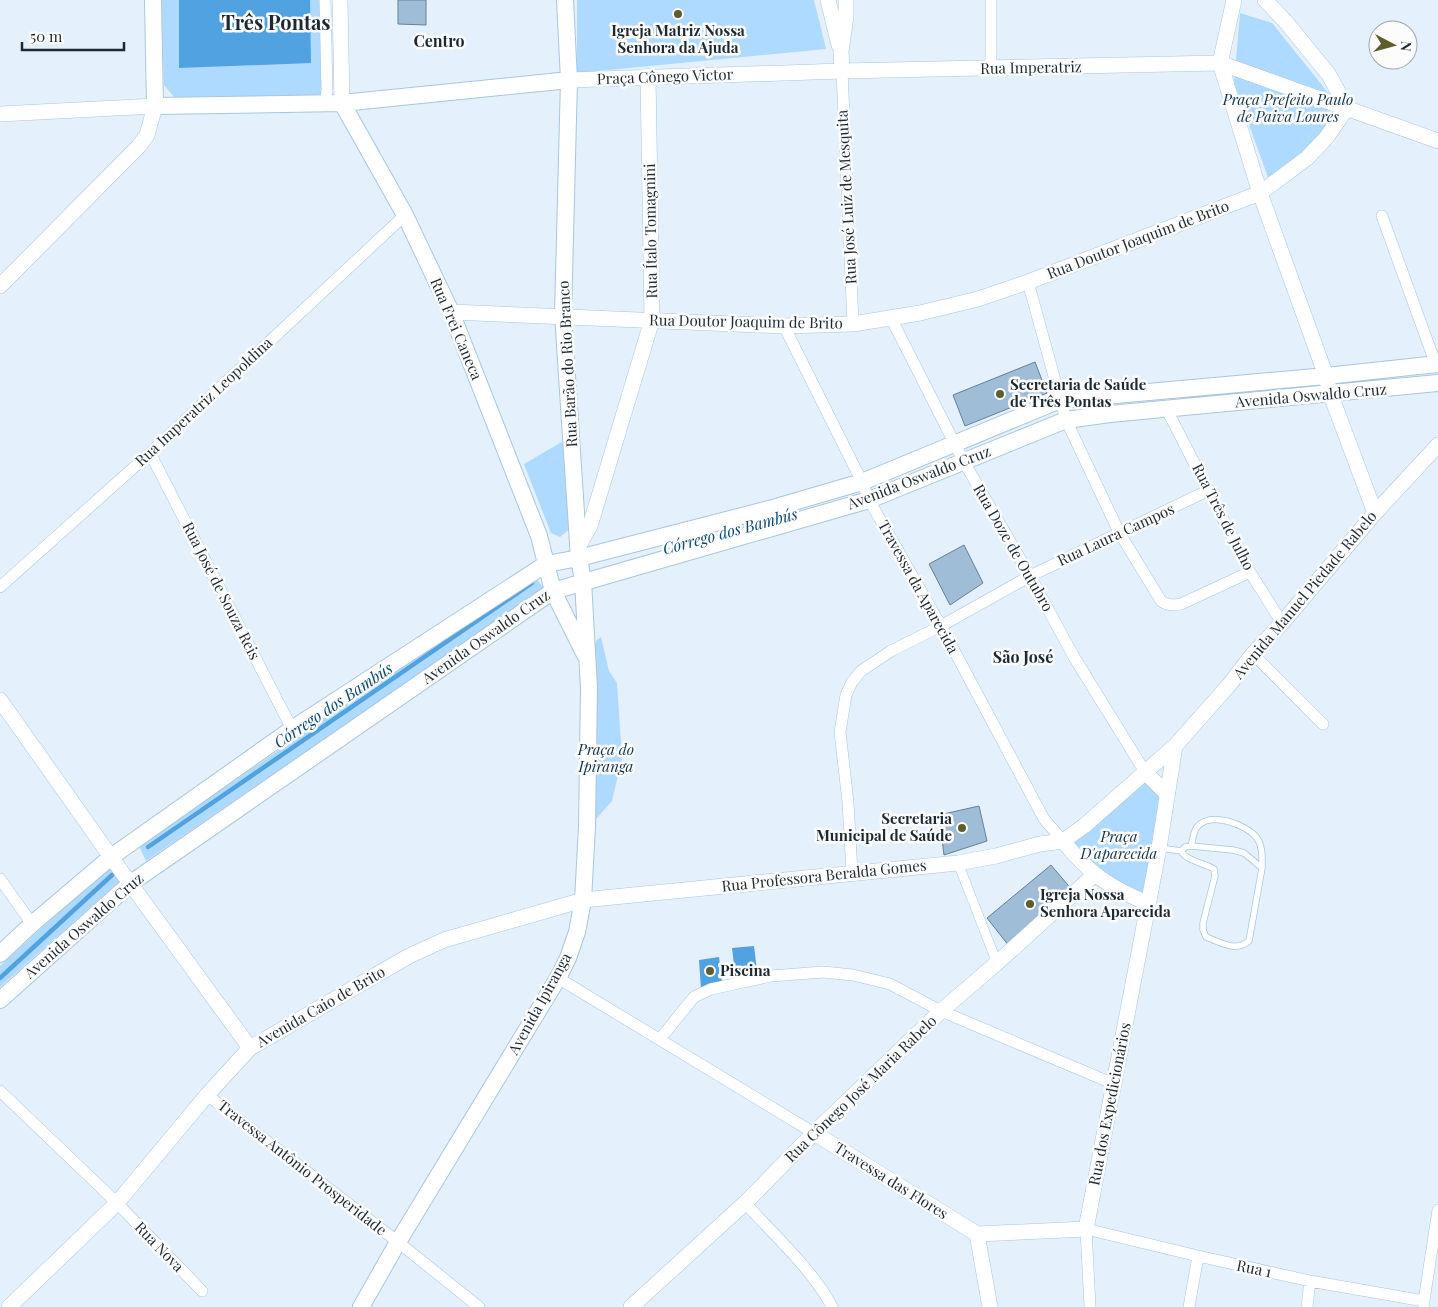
<svg xmlns="http://www.w3.org/2000/svg" width="1438" height="1307" font-family="'Playfair Display',serif">
<style>
.green{fill:#aedaff}
.water{fill:#50a2e1}
.lines{fill:none;stroke-linecap:round;stroke-linejoin:round}
.stream{stroke:#50a2e1;stroke-width:4.5}
.building{fill:#9fbdd6;stroke:#658198}
.service-casing{stroke:#a8c6df;stroke-width:7}
.pedestrian-casing{stroke:#a8c6df;stroke-width:10}
.minor-casing{stroke:#a8c6df;stroke-width:12}
.tertiary-casing{stroke:#a8c6df;stroke-width:16}
.secondary-casing{stroke:#a8c6df;stroke-width:18}
.service{stroke:#fff;stroke-width:5.5}
.pedestrian{stroke:#fff;stroke-width:9}
.minor{stroke:#fff;stroke-width:11}
.tertiary{stroke:#fff;stroke-width:15}
.secondary{stroke:#fff;stroke-width:16}
.poi-dot{fill:#5d5e2b;stroke:#fcfcfc;stroke-width:2}
.labels{text-anchor:middle;stroke-width:5;stroke-linejoin:round;paint-order:stroke}
.poi-label{font-size:15px;font-weight:bold;fill:#1d2932;stroke:#fcfcfc;text-anchor:start}
.street-label{font-size:15px;fill:#1d2932;stroke:#fcfcfc}
.park-label{font-size:15px;font-style:italic;fill:#10334c;stroke:#fcfcfc}
.neighbourhood-label{font-size:16px;font-weight:bold;fill:#1d2932;stroke:#fcfcfc}
.water-label{font-size:16px;font-style:italic;fill:#084973;stroke:#fcfcfc}
.district-label{font-size:20px;font-weight:bold;fill:#1d2932;stroke:#fcfcfc}
</style>
<rect width="100%" height="100%" fill="#e4f0fb"/>
<path class="green" d="M161 0H322L324 88 318 100 174 97 164 85Z
M577 0H814L826 49 577 73Z
M1240 13 1272 23 1330 95 1327 130 1306 158 1269 180 1234 83Z
M567 439 572 527 560 537 551 533 524 464Z
M534 575 544 589 146 861 139 846Z
M601 637 609 671 617 683 622 758 612 801 588 828 593 657 596 641Z
M1144 779 1162 796 1144 895 1096 871 1070 842Z
M111 864 121 880 0 987V966Z"/>
<path class="water" d="M179 0H310L311 63 179 68Z
M754 946 757 971 735 973 732 948Z
M719 957 722 982 701 989 699 960Z"/>
<g class="lines">
<path class="stream" d="M148 847 532 583
M0 978 112 875"/>
</g>
<path class="building" d="M398 0H426V25L398 24Z
M1035 362 1047 393 965 426 953 395Z
M964 545 983 583 950 605 929 564Z
M979 806 987 841 944 855 939 815Z
M1051 865 1073 891 1009 946 987 918Z"/>
<g class="lines">
<defs>
<path id="service" d="M1191 846C1193 840 1193 832 1197 827 1210 811 1246 824 1257 838 1263 847 1262 858 1262 868
M1161 848 1181 851 1185 847 1191 846 1233 850 1244 853 1262 868 1249 941C1235 952 1222 943 1206 937L1203 930V923L1215 876 1214 869C1204 863 1187 861 1181 851"/>
<path id="pedestrian" d="M958 863 997 963"/>
<path id="minor" d="M991 0V69
M842 71 853 324
M325 104 327 90 325 0
M1382 216 1436 365
M1028 282 1066 420 1119 532 1161 601C1168 606 1173 605 1181 604L1250 572
M891 318 964 462 1030 576 1074 657 1145 772
M784 326 862 482 869 500 941 626 1044 819 1063 841
M1167 410 1250 572 1282 623
M150 453 292 729
M0 587 150 453 405 215
M1253 654 1323 724
M852 873 848 802 840 732 846 695 852 682 861 671 891 651 941 626 1030 576 1209 490
M0 879 32 924
M558 978 814 1133
M660 1039 694 997 711 989 771 976 823 972 853 975 890 984 941 1011 1114 1084
M0 1091 117 1203 202 1291
M207 1095 398 1242 479 1307
M745 1203C773 1234 814 1271 832 1307
M1090 1307 1086 1229 1198 1256 1310 1281 1424 1301
M1189 1307 1198 1256
M1307 1307 1310 1281
M1423 1307 1438 1210"/>
<path id="tertiary" d="M340 0 342 103
M828 0 839 45
M1234 0 1220 63 1260 193 1326 376 1330 393 1375 513
M1265 0 1286 22 1329 75 1347 108
M842 71 841 51 846 16V0
M569 80 842 71 1220 63 1438 141
M0 114 155 106 147 135 139 146 0 286
M451 312 784 326 853 324 920 313 978 299 1028 282 1260 193 1307 158 1326 138 1347 108
M578 547 590 526 652 320 648 76
M0 700 111 857 250 1048
M1145 772 1167 794
M1063 841C1090 874 1107 886 1147 903
M814 1133 977 1234 1086 1229 1159 848 1175 746
M977 1234 990 1307
M9 1307 117 1203 207 1095 250 1048 409 956 444 940 583 900 958 863 996 856 1040 844 1063 841 1084 826 1175 746 1229 685 1253 654 1282 623 1375 513 1438 445
M631 1307 745 1203 814 1133 941 1011 997 963 1094 875"/>
<path id="secondary" d="M153 0 155 106 342 103 569 80
M342 103 405 215 451 312 539 536 553 591 585 655
M0 954 32 924 111 857 292 729 546 564 579 558 773 508 862 482 1060 400 1326 376 1438 364
M0 1000 131 883 553 591 869 500 1066 420 1110 414 1438 383
M361 1307 398 1242 558 978 568 958 577 932 583 900 587 827 589 688 583 581 579 558 563 315 569 80 565 0"/>
</defs>
<use href="#service" class="service-casing"/>
<use href="#pedestrian" class="pedestrian-casing"/>
<use href="#minor" class="minor-casing"/>
<use href="#tertiary" class="tertiary-casing"/>
<use href="#secondary" class="secondary-casing"/>
<use href="#service" class="service"/>
<use href="#pedestrian" class="pedestrian"/>
<use href="#minor" class="minor"/>
<use href="#tertiary" class="tertiary"/>
<use href="#secondary" class="secondary"/>
</g>
<g class="poi-dot">
<circle cx="678" cy="14" r="5"/>
<circle cx="1000" cy="394" r="5"/>
<circle cx="962" cy="828" r="5"/>
<circle cx="1030" cy="904" r="5"/>
<circle cx="710" cy="971" r="5"/>
</g>
<g class="labels">
<g class="poi-label">
<text x="678" y="36" text-anchor="middle">Igreja Matriz Nossa<tspan x="678" dy="17">Senhora da Ajuda</tspan></text>
<text x="1010" y="390">Secretaria de Saúde<tspan x="1010" dy="17">de Três Pontas</tspan></text>
<text x="952" y="824" text-anchor="end">Secretaria<tspan x="952" dy="17">Municipal de Saúde</tspan></text>
<text x="1040" y="900">Igreja Nossa<tspan x="1040" dy="17">Senhora Aparecida</tspan></text>
<text x="720" y="976">Piscina</text>
</g>
<g class="street-label">
<text transform="translate(1031 68) rotate(-1)" y="5">Rua Imperatriz</text>
<text transform="translate(665 77) rotate(-2)" y="5">Praça Cônego Victor</text>
<text transform="translate(847 197) rotate(-93)" y="5">Rua José Luiz de Mesquita</text>
<text transform="translate(651 231) rotate(-91)" y="5">Rua Ítalo Tomagnini</text>
<text transform="translate(1138 240) rotate(-21)" y="5">Rua Doutor Joaquim de Brito</text>
<text transform="translate(746 322) rotate(1)" y="5">Rua Doutor Joaquim de Brito</text>
<text transform="translate(456 329) rotate(67)" y="5">Rua Frei Caneca</text>
<text transform="translate(568 364) rotate(-93)" y="5">Rua Barão do Rio Branco</text>
<text transform="translate(1311 396) rotate(-5)" y="5">Avenida Oswaldo Cruz</text>
<text transform="translate(204 402) rotate(-43)" y="5">Rua Imperatriz Leopoldina</text>
<text transform="translate(919 478) rotate(-21)" y="5">Avenida Oswaldo Cruz</text>
<text transform="translate(1223 517) rotate(63)" y="5">Rua Três de Julho</text>
<text transform="translate(1116 535) rotate(-25)" y="5">Rua Laura Campos</text>
<text transform="translate(1013 548) rotate(60)" y="5">Rua Doze de Outubro</text>
<text transform="translate(918 587) rotate(61)" y="5">Travessa da Aparecida</text>
<text transform="translate(221 591) rotate(63)" y="5">Rua José de Souza Reis</text>
<text transform="translate(1305 595) rotate(-50)" y="5">Avenida Manuel Piedade Rabelo</text>
<text transform="translate(486 637) rotate(-35)" y="5">Avenida Oswaldo Cruz</text>
<text transform="translate(824 876) rotate(-6)" y="5">Rua Professora Beralda Gomes</text>
<text transform="translate(84 926) rotate(-41)" y="5">Avenida Oswaldo Cruz</text>
<text transform="translate(540 1004) rotate(-61)" y="5">Avenida Ipiranga</text>
<text transform="translate(321 1007) rotate(-30)" y="5">Avenida Caio de Brito</text>
<text transform="translate(861 1089) rotate(-44)" y="5">Rua Cônego José Maria Rabelo</text>
<text transform="translate(1110 1104) rotate(-79)" y="5">Rua dos Expedicionários</text>
<text transform="translate(302 1168) rotate(38)" y="5">Travessa Antônio Prosperidade</text>
<text transform="translate(891 1181) rotate(32)" y="5">Travessa das Flores</text>
<text transform="translate(159 1247) rotate(46)" y="5">Rua Nova</text>
<text transform="translate(1254 1269) rotate(12)" y="5">Rua 1</text>
</g>
<g class="park-label">
<text x="1288" y="105">Praça Prefeito Paulo<tspan x="1288" dy="17">de Paiva Loures</tspan></text>
<text x="606" y="755">Praça do<tspan x="606" dy="17">Ipiranga</tspan></text>
<text x="1119" y="842">Praça<tspan x="1119" dy="17">D'aparecida</tspan></text>
</g>
<g class="neighbourhood-label">
<text x="439" y="47">Centro</text>
<text x="1023" y="663">São José</text>
</g>
<g class="water-label">
<text transform="translate(730 531) rotate(-15)" y="6">Córrego dos Bambús</text>
<text transform="translate(333 705) rotate(-34)" y="6">Córrego dos Bambús</text>
</g>
<g class="district-label">
<text x="276" y="30">Três Pontas</text>
</g>
</g>
<g transform="translate(1393 45) rotate(96)"><circle r="24" fill="#fcfcfc" stroke="#a3a8ab"/>
<path d="M0-4L9 19L0 12L-9 19Z" fill="#5d5e2b"/>
<text y="-8" font-size="14" font-weight="bold" text-anchor="middle" fill="#1d2932">N</text>
</g>
<path d="M22 42v8h102v-8" fill="none" stroke="#1d2932" stroke-width="2.5"/>
<text x="30" y="42" font-size="15" fill="#1d2932" stroke="#fcfcfc" stroke-width="4" paint-order="stroke">50 m</text>
</svg>
